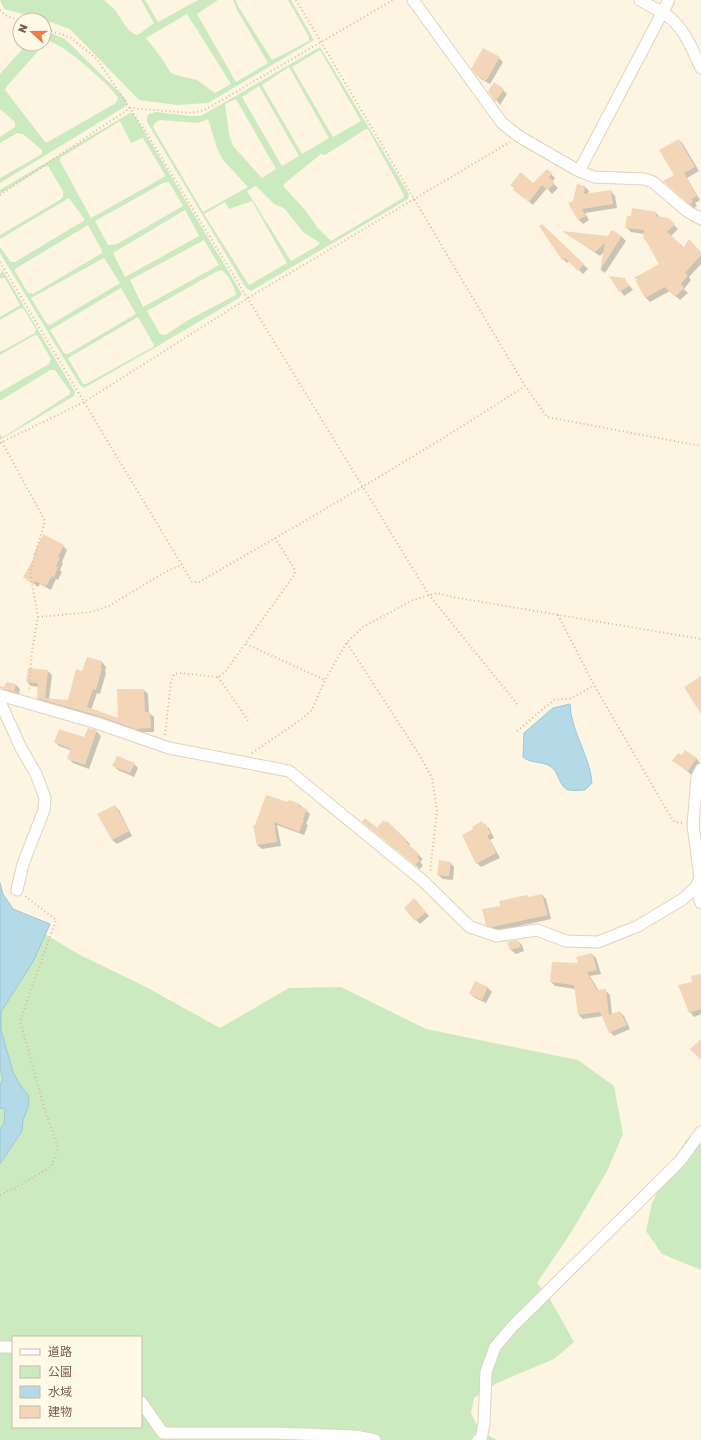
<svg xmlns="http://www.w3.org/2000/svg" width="701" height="1440" font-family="'Golos Text','Noto Sans JP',sans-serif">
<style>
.green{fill:#cceabf;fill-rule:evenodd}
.water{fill:#b5dae7;stroke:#9bc8d9}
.shadow{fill:#0003}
.building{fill:#f3d6b8}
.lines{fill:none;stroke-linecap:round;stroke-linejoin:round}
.street-casing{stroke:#e1d2bd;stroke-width:13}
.path{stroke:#d8ba9b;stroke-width:2;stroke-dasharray:1 3;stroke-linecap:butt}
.street{stroke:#fff;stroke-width:11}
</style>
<rect width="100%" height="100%" fill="#fdf5e1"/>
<path class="green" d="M0 0H104C107 3 111 6 114 9 121 16 127 34 138 35L154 23 141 0H145L158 22 198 0H218L197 14 236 82 268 63 237 10 233 0H236L238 6 272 60 309 41V37L288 0H291L314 40 208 103 177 105 139 100 70 29 42 19 4 9ZM187 14 231 84 215 93 197 80 176 75 170 72 163 60 146 38Z
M44 30 65 39 125 98 127 102 126 106 0 183V178L42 154V150L23 134 17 133 0 143V137L15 127V122L0 109V74L27 44H44ZM48 40C67 49 81 61 96 75 104 82 112 89 118 98L116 103 46 143 5 90 7 86Z
M320 47 409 194 408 199 251 291 246 288 147 122V117L149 114 156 112 191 116H201ZM320 50 361 121 333 137 292 67ZM289 67 329 138 302 154 262 85ZM259 86 299 156 282 166 242 97ZM236 99 276 169 262 178 233 146 229 134 225 104ZM208 119 217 148 223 160 248 187 203 212 153 127 155 123 160 120 198 123ZM366 129H368L404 195 403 198 331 241 317 227 306 211 284 187V184L321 154 325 155ZM256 186 274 204 284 208 303 232 320 243 317 246 291 261 247 191ZM252 201 287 263 249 285 204 214 225 202 229 209Z
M130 113H133L242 294 239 298 156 347 84 388 80 385 0 253V247L11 262H15L85 220 69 198 0 239V235L58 201 63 197V191L48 166 44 167 0 194V190ZM120 121 131 143 143 138 165 175 164 177 91 218 60 161V158ZM169 182 183 206 117 244 108 245 95 221 163 183ZM185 210 199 236 125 277 113 253ZM88 225 102 251V253L33 294 28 293 15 271V269ZM204 240 219 265 143 307 130 280ZM104 258 120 283 50 325 47 324 31 298ZM221 270C228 274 235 287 236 295L192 318 165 335 160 334 147 311 214 273ZM121 288 136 314 68 354 64 353 50 330ZM138 317 154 345 153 347 86 384H83L68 358Z
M0 266 75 392 74 396 0 440V434L2 437 5 436 70 394V391L55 370H50L0 401V392L49 364 51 359 37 335 33 336 0 355V352L35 333 36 329 23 308 19 309 0 320V317L20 305 5 278H0V274L2 271Z
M0 907 80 955 146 987 220 1028 289 988 341 987 426 1029 578 1060 614 1086 623 1134 607 1171 572 1231 537 1283 550 1299 574 1342 554 1359 497 1383 474 1398 471 1413 480 1431 497 1440H0ZM13 1337H141V1427H13Z
M686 1140 701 1141V1270L662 1254 646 1231 652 1203 669 1169Z"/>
<path class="water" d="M570 704C571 732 590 756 592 783L585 790C580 790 574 791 569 790 559 788 559 771 550 766 542 761 531 764 523 757L524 733 553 708Z
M0 883 3 894 13 909 50 924 34 960 1 1012V1030L13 1072 20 1085 28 1095 29 1105 23 1120 22 1131 0 1164V1129L4 1123 5 1109 0 1108V1086L3 1078 0 1070Z"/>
<path class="shadow" d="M499 58 503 62 490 84 481 79 476 74Z
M503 90 507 94 500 105 489 91Z
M679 140 683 144 699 171 687 178 700 200 695 203 697 206 694 208 668 185 676 175Z
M547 170 555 178 552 182 558 188 552 194 547 188 533 205 514 190 533 184Z
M585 187 589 191 588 195 611 191 615 196 617 208 585 213 589 220 583 224 579 220 574 201Z
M656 213 660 217 668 219 678 229 671 236 684 248 701 253V264L689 277 691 280 684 289 688 293 680 300 670 291 650 302 646 298 640 282 636 278 660 264 648 243 644 238V234L631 232 626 227Z
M542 225 588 269 583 274 570 261 567 263 563 259Z
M564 232 609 237 621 236 626 241 605 273 601 270 604 252 600 256Z
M611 277 624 279 633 290 624 296Z
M63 546 67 550 62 562 63 563 60 570 62 572 58 580 56 579 51 590 40 584 38 587 24 576Z
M87 658 102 662 106 667 105 672 106 673 100 694 97 693 91 710 119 720 144 690 148 694 149 713 154 717V732H141L38 701 35 698 38 699 39 687 31 686 27 681 48 671 52 675 49 699 68 701 83 672Z
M16 685 20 689 19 694 28 698 0 694V690Z
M96 731 101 736 89 769 73 763 69 759 72 751 59 746 55 742 85 739Z
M696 758 700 763 692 775 674 761Z
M134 764 138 768 134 777 118 770 114 766Z
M289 803 300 805 310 814 306 824 308 825 304 835 277 825 281 846 262 849 257 845 254 826Z
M115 806 119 810 132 836 117 844 112 840Z
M482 823 489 828 494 838 490 840 500 858 481 867 477 863 474 829Z
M368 826 406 840 410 844 409 846 423 859 420 862 423 865 420 869Z
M450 862 454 867 453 880 443 879 438 875Z
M542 895 546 899 551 919 497 931 491 929 486 924 501 906Z
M418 904 429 916 420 924 416 920Z
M518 941 522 945 524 951 516 954 511 950 509 942Z
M592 954 596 958 601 974 590 976 599 991H606L610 995 612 1015 620 1012 624 1016 630 1029 614 1036 610 1032 603 1016 583 1019 579 1015 575 989 555 986 551 982 580 964Z
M701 975V1014L694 1017 690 1012 694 983Z
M487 987 492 992 486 1003 475 998 470 994Z"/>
<path class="building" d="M483 48 500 57 486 81 476 75 471 69Z
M494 82 504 89 495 102 488 91Z
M679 139 695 167 684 173 697 196 691 199 693 202 689 204 663 181 674 175 659 150Z
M547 169 552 173 549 177 555 183 547 190 542 185 529 202 513 190 514 188 510 185 520 173H522L533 183Z
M577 184 585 186 584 194 611 190 613 204 582 209 586 216 578 220 568 203 573 201Z
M632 208 657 212 656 216 669 218 675 224 667 232 684 247 689 239 701 252V255L685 273 688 275 681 284 684 288 675 297 665 287 645 298 635 280 640 281 634 278 659 264 645 239 643 238 644 230 625 228 627 216H631Z
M542 224 584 264 578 271 565 258 562 260 539 226Z
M612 230 622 236 600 270 605 243 595 252 562 231 608 236Z
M609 276 625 278 629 286 619 292Z
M43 534 64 545 58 557 60 558 56 566 58 567 54 577 52 576 46 586 35 581 33 584 23 577 35 556H33Z
M87 657 102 661 101 668H102L96 690 93 689 87 707 118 718 117 689H144L145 712H150L151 728 136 729 99 716 33 697 37 698 38 683 26 682 28 668 48 670 45 698 68 700 76 669 82 671Z
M701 676V714L684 687Z
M6 682 16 684 14 691 26 695 0 688V686L4 687V686H5Z
M88 728 97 730 85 765 67 759 71 749 54 742 59 729 84 737Z
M685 750 697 758 688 771 672 761 678 753 682 755Z
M117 756 135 763 130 773 112 766Z
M266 795 288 802 289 800 300 804 299 806 307 809 303 819 304 820 299 832 274 822 277 842 257 845 253 825H255Z
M115 805 129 831 112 840 97 814Z
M365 818 377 828 383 820 385 822 387 821 407 840 405 841 419 854 417 857 420 860 415 865 362 822Z
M482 821 483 824 485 823 491 834 487 835 496 853 476 864 462 835 473 829 472 827Z
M439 860 451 862 449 876 437 875Z
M542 894 548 915 492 927 486 925 482 909 500 906 499 901 527 895 528 897Z
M414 898 426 912 415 921 404 908Z
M518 940 521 947 510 950 507 942Z
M592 953 597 970 587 972 597 990 606 989 609 1015 620 1011 627 1025 609 1033 600 1012 578 1015 574 985 550 982 552 962 578 963 576 957Z
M701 974V1009L689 1013 678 985 692 982 691 976Z
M475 981 488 987 482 1000 469 994Z
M701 1039V1060L690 1049Z"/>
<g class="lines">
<defs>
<path id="street" d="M413 0 502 123 520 137 579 171 594 177 644 179 653 182 687 211 701 219
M640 0C647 5 658 9 665 14 684 27 691 47 701 68
M579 171 669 0
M0 695 97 723 169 748 289 771 422 880 470 927 497 936 537 930 566 941 598 942 638 926 683 899 696 887 700 878 693 825 697 777 701 769
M0 702 21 748 36 774 45 798 44 810 23 864 17 890
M696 887 701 903
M0 1347H13
M141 1402 163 1433H273L355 1436 375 1440
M478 1440 481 1439 484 1424 486 1372 495 1347 513 1326 680 1161 701 1132"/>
</defs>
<use href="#street" class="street-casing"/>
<path class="path" d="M296 0 525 386 547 417 701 446
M0 10 5 15 20 21
M44 28 71 38 97 59 147 134 429 595 518 705
M0 195 130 108 191 113 205 110 393 0
M0 262 192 582H199C309 519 419 455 525 386
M2 442 45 521 30 572 38 617 32 651 29 692
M0 443 84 402 248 298 510 142
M558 615 594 685 672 819 675 822 682 823
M38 617 91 612 109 606 167 571 182 565
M347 643 420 756 432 778 437 810 430 873
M246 644 325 680
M218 677 249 722
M517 731 554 700 572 698 594 685
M165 735 171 681 174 674 179 673 218 677 225 672 295 574 294 568 275 538
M252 753 303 718 312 710 325 680 347 642 363 627 413 600 437 593 453 597 701 639
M0 1195 15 1188 51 1167 58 1147 46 1114 20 1021 56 920 25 896"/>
<use href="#street" class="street"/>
</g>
<rect x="12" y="1336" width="130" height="92" fill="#fff9e8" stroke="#c8bba8"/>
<rect x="20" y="1349" width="20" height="6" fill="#ffffff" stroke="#c8bba8"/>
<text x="48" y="1356" font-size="12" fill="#755d47">道路</text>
<rect x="20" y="1366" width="20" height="12" fill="#cceabf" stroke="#c8bba8"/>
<text x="48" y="1376" font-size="12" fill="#755d47">公園</text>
<rect x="20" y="1386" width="20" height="12" fill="#b5dae7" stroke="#c8bba8"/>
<text x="48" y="1396" font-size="12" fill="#755d47">水域</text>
<rect x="20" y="1406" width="20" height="12" fill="#f3d6b8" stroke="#c8bba8"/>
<text x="48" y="1416" font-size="12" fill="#755d47">建物</text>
<g transform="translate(32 32) rotate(291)"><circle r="19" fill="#fff9e8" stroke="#c8bba8"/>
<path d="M0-3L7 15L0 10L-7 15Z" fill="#eb7c42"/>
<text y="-6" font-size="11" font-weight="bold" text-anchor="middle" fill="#755d47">N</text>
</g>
</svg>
